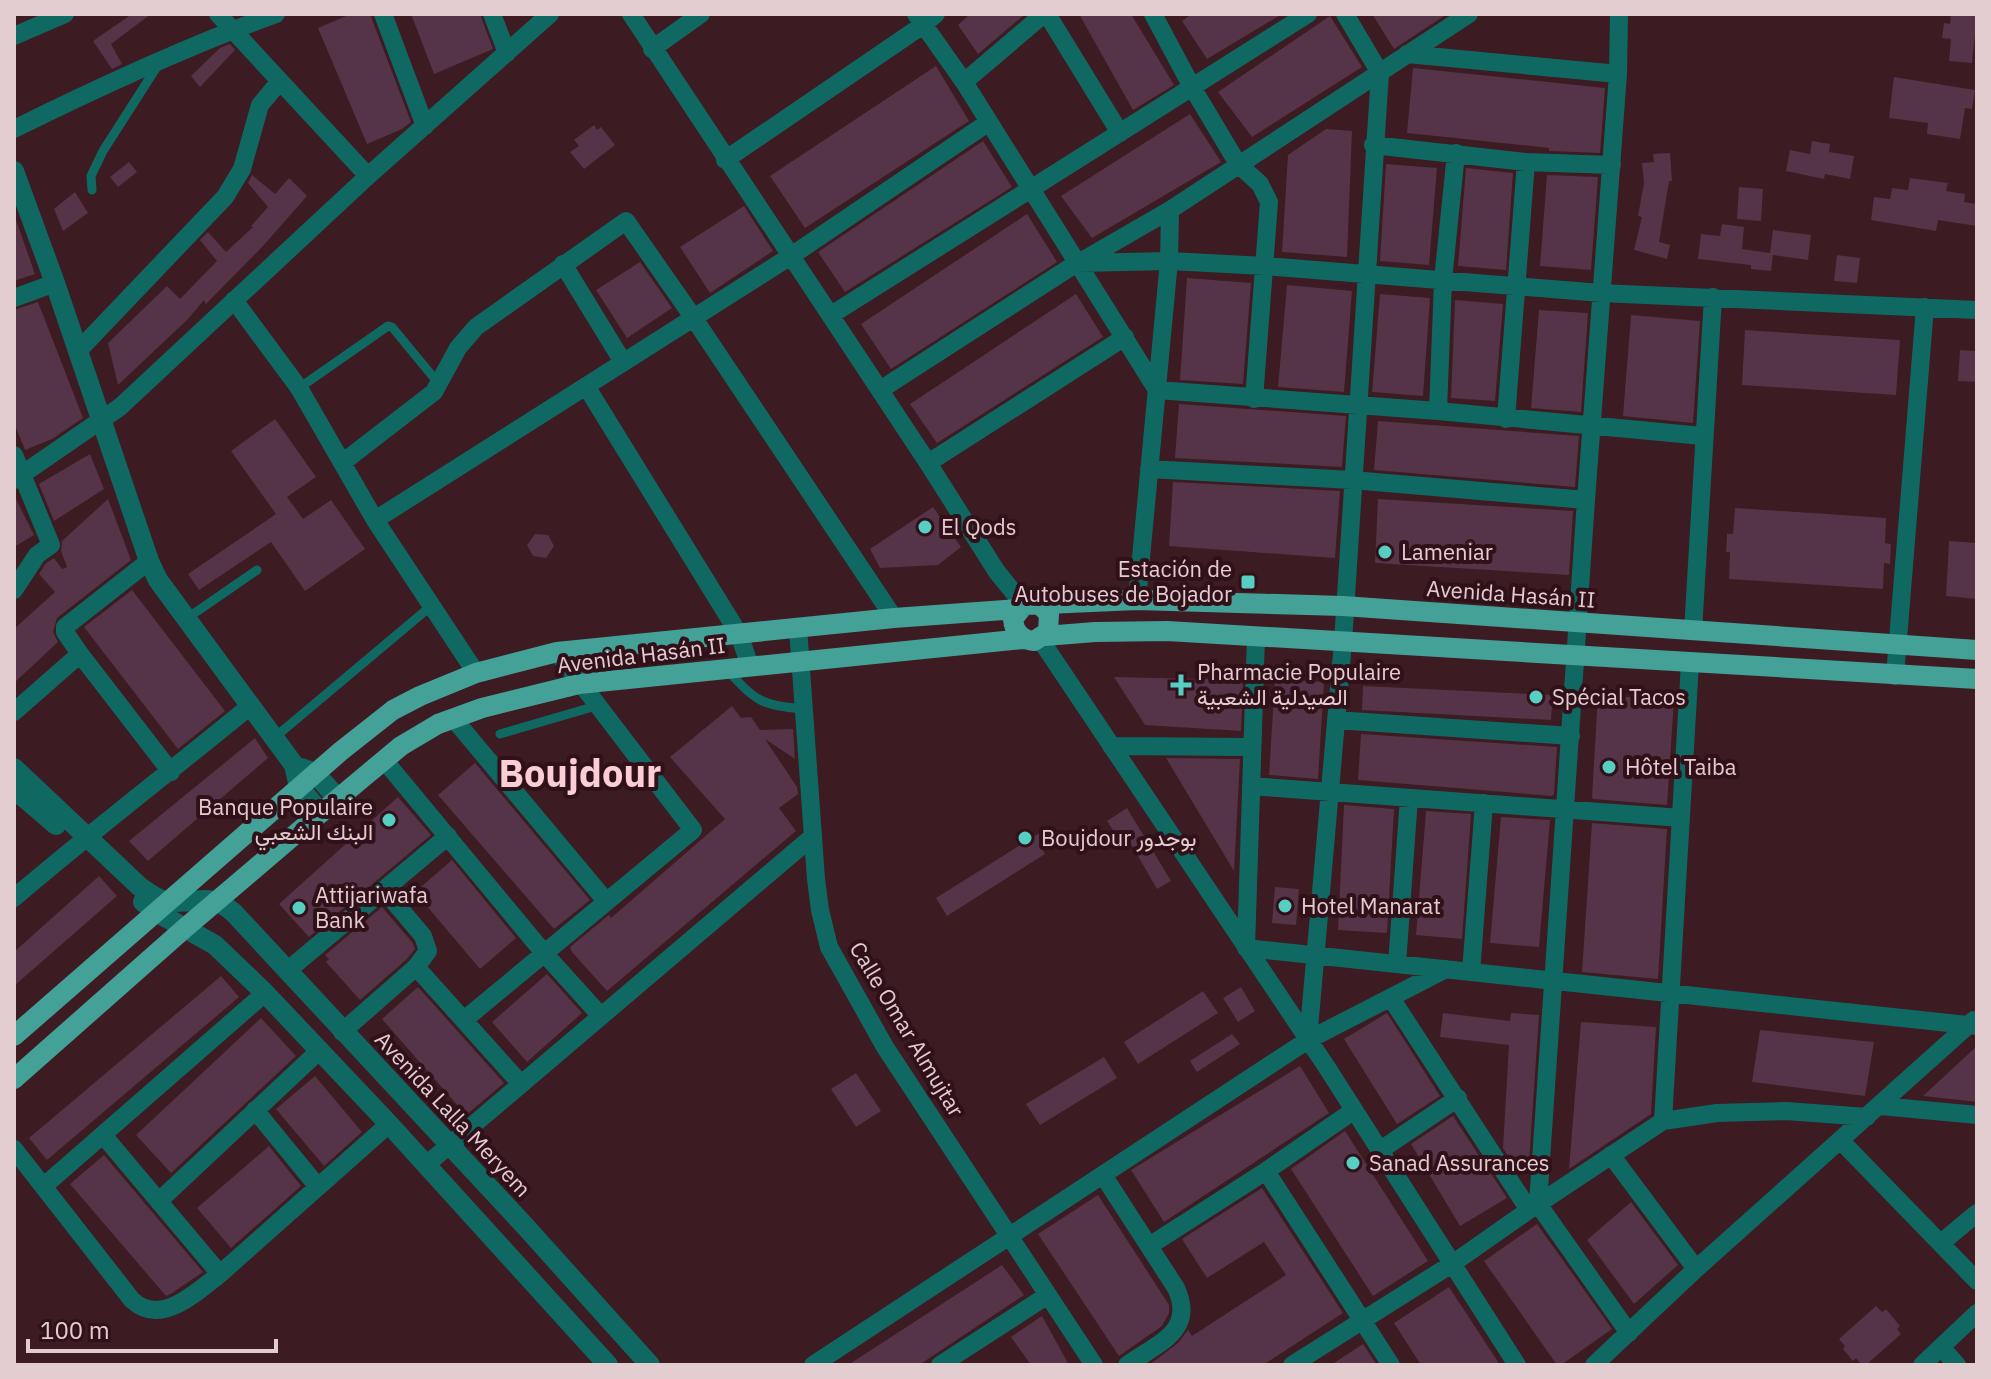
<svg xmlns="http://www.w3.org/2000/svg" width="1991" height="1379" font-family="'IBM Plex Sans',Vazirmatn,sans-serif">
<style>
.building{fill:#543446}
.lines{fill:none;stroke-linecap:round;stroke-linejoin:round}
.service{stroke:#0f6962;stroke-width:9}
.minor{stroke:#0f6962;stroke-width:18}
.tertiary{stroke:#0f6962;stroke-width:20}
.primary{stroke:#43a198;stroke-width:20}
.poi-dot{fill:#56cec2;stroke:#311119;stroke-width:3}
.labels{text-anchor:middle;stroke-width:8;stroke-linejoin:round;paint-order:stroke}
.poi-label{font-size:22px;fill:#e4cdd0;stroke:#311119;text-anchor:start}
.street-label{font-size:22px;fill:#e4cdd0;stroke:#311119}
.town-label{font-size:38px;font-weight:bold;fill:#fbcdd4;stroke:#311119}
</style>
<rect width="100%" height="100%" fill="#3c1b22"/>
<path class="building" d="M132 14H151L111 44 122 64 112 69 93 41Z
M351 14H370L411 122 402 129 367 144 318 28Z
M411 14H480L493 49 434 74Z
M970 14H1025L978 54 958 25Z
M1079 14H1131L1174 85 1133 110Z
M1192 14H1282L1207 59 1182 21Z
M1372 14H1447L1394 49Z
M1951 14H1977L1972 63 1949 61 1951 39 1942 38 1944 23 1950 24Z
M1330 16 1362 67 1252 137 1218 92Z
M230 44 235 50 200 87 191 76 220 48Z
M936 66 969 121 805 228 770 176Z
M1413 68 1605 88 1600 153 1549 151V148L1407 133Z
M1894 77 1975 90 1972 109 1965 108 1960 139 1927 134 1928 123 1889 118Z
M1190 114 1221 162 1092 238 1061 196Z
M594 125 597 130 601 127 615 145 584 169 570 152 579 146 574 140Z
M1326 129 1352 131 1347 257 1282 252 1288 155Z
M983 141 1012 187 845 292 818 252Z
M1812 141 1830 144 1829 152 1854 156 1850 179 1825 174 1824 179 1786 171 1790 150 1810 154Z
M1670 153 1672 181H1669L1659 242 1670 245 1667 259 1634 250 1642 217 1638 216 1644 183 1642 163 1654 162 1653 154Z
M129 162 137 172 118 187 110 177Z
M1386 164 1437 168 1429 265 1380 261Z
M1466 168 1513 173 1506 270 1458 266Z
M252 175 275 194 289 178 307 196 263 246 206 304 204 300 188 319 118 385 108 343 167 286 180 299 217 261 200 240 208 232 226 252 253 227 251 226 268 207 248 183Z
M1547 175 1598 177 1591 270 1540 266Z
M1910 178 1948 183 1946 191 1965 194 1964 202 1977 204V226L1938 220 1936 231 1871 220 1874 197 1890 199 1892 188 1908 190Z
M1739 187 1763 189 1761 221 1737 219Z
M75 192 88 213 63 231 54 209Z
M744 206 773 251 710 293 680 247Z
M1027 214 1057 262 891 369 861 324Z
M16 220 35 274 14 281V221Z
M1722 224 1744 227 1742 249 1770 253 1773 230 1811 235 1808 260 1773 255 1771 271 1751 269V265L1698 259 1701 234 1720 236Z
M1837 255 1860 258 1857 283 1834 281Z
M640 262 672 308 627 338 596 290Z
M1187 278 1251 283 1243 384 1180 380Z
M1287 285 1352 291 1344 392 1278 387Z
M1076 294 1103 337 937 443 910 404Z
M1380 294 1430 298 1423 396 1372 392Z
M1455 300 1503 304 1495 401 1451 398Z
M38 302 83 418 52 439 25 450 14 423V310Z
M1539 310 1588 313 1581 412 1531 408Z
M1631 315 1700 321 1693 423 1623 416Z
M1745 330 1900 340 1896 395 1742 385Z
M1960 350 1977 351V382L1958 381Z
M1179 404 1346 416 1342 467 1175 458Z
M275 419 316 477 287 497 303 519 331 500 365 549 305 591 271 542 199 590 188 574 276 514 231 451Z
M1378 421 1579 436 1575 487 1374 470Z
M90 454 104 489 54 521 39 484Z
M1173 482 1340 491 1335 558 1169 546Z
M14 495 34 535 14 547Z
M108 499 131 560 57 618 53 632 58 642 14 683V629L55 592 39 574 46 563 54 558 62 569 67 567 61 551 62 541Z
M1378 499 1573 511 1569 575 1375 563Z
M933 507 961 547 938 565 880 568 870 549Z
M1735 508 1886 518 1885 543 1891 544 1890 564 1884 563 1883 589 1729 579 1730 552H1726L1727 534H1733Z
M535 534 548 535 554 546 546 558 533 556 527 545Z
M1949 541 1977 543V599L1946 596Z
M132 590 225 711 178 749 84 627Z
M1114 677 1243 680 1241 731 1145 725Z
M1275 679 1324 682 1318 779 1269 775Z
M1363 686 1553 695 1551 720 1362 710Z
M1598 695 1674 700 1667 805 1593 799 1592 797Z
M732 706 741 718 751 717 760 730 793 729 795 759 765 739 797 787 798 794 779 808 796 831 607 991 572 952 570 947 609 915 611 918 725 819 670 757Z
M1361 734 1557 747 1554 794 1552 796 1358 780Z
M255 738 268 758 148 861 129 841Z
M1166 758 1240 759 1234 871Z
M475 763 590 900 554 929 438 795Z
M398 797 431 835 309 937 279 904Z
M1344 805 1394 809 1387 933 1338 930Z
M1127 808 1171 881 1157 889 1127 837 1120 841 1107 821Z
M1426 811 1471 814 1462 939 1416 935Z
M1501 817 1550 820 1539 947 1490 943Z
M1592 823 1667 829 1658 979 1582 972Z
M1049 827 1057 840 1042 849 1045 854 947 916 936 898Z
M452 860 516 938 480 969 415 892Z
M99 876 117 896 14 986V952Z
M1275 887 1299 889 1296 925 1272 923Z
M382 907 412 942 415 949 407 959 360 1000 326 962 329 959 325 955Z
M547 974 582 1013 527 1062 492 1022Z
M221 976 239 997 47 1160 29 1138Z
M418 987 504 1083 466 1115 382 1019Z
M1241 987 1255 1011 1238 1022 1223 998Z
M1203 991 1218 1013 1138 1064 1124 1042Z
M1387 1013 1440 1096 1397 1124 1344 1039Z
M1443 1013 1510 1021 1511 1013 1539 1015 1529 1163 1512 1162 1503 1148 1509 1045 1440 1037Z
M261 1018 296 1056 171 1173 136 1135Z
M1581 1022 1656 1027 1651 1114 1569 1169Z
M1760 1030 1874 1042 1865 1096 1752 1082Z
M1232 1034 1240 1044 1197 1072 1190 1061Z
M1977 1046V1102L1923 1096Z
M1104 1057 1117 1078 1040 1125 1026 1104Z
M1300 1066 1329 1113 1164 1222 1131 1170Z
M856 1073 881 1111 856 1127 831 1089Z
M315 1076 362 1132 324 1166 276 1109Z
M1453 1116 1507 1198 1460 1226 1411 1144Z
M1345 1131 1428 1261 1373 1296 1291 1169Z
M269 1146 301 1186 231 1248 197 1208Z
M104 1155 203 1272 172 1293 166 1296 70 1184Z
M1262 1188 1343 1313 1263 1365H1149L1178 1343 1188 1330 1192 1336 1286 1275 1264 1242 1207 1278 1182 1239Z
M1098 1195 1169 1305V1313L1162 1326 1119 1356 1038 1234Z
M1631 1202 1678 1265 1634 1304 1587 1240Z
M1537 1224 1612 1329 1561 1365H1557L1484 1261Z
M1002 1265 1024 1295 919 1365H848Z
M1449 1287 1500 1365H1421L1394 1323Z
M1876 1306 1882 1312 1886 1309 1900 1326 1897 1329 1901 1334 1866 1365H1862L1856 1358 1853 1361 1843 1349 1845 1346 1839 1339Z
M1042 1316 1069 1365H1031L1011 1337Z
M1363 1344 1377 1365H1331Z"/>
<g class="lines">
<path class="service" d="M92 190 91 176 103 151 158 65
M299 388 388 326 392 327 439 384
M186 619 257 570
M728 671C757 702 761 705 804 709
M500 734 596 706
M274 738 431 606"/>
<path class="minor" d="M218 14 368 176
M383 14 425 126
M492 14 507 53
M631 14 928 463 997 572 1024 605
M916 14 964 82 1157 390
M1047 14 1120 133
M1153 14 1192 87 1238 164 1260 184 1269 202 1254 399
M1619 14 1618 74 1586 500 1538 1204 1629 1333
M14 36 65 14
M652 49 701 14
M1407 54 1618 74
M964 82 1044 14
M14 129C99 87 187 46 276 14
M1373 145 1526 162 1612 165
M725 160 923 25 936 14
M1080 262 1170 210 1469 14
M563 264 623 362
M14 298 55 283
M234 300 299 388 375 520 476 673
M831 315 1308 14
M78 351 225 197 242 169 260 105 280 81
M586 386 739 634 750 666
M880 390 1077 263 1169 261 1265 266 1601 293 1977 310
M1157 390 1438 411 1703 436
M1438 411 1443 280 1456 153
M1506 419 1526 162
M14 455 51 545 37 555 14 590
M342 463 434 392 458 348 476 327 626 221 693 317 894 618
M928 463 1125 337
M1149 469 1352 480 1586 500
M14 480 120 407 368 176 550 14
M375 520 791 256 989 122
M1137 600 1169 261 1170 210
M798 628 816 879 820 910 829 947 885 1047 1094 1365
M1693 631 1713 297
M1256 636 1246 948 1977 1026
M1040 639 1326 1066 1517 1365
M80 654 65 632V627L149 561
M1895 676 1925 307
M14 712 80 654 171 772
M453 718 606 901
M1336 720 1571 736
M1111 746 1252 747
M384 760 544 953 600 1015
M1251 786 1681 818
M14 898C91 832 171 771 249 707
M1397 964 1409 798
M416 967 521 1084
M287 971 448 836
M1471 972 1484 803
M1391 998 1529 1210
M464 1020 693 830 557 652
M342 1032 416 967 428 951 423 936 385 891
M1308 1040 1343 642 1380 73 1345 14
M1881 1106 1977 1115
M255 1110 318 1187
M1663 1121 1690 663
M103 1135 220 1274
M1840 1140 1977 1281
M14 1149 132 1300C161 1327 195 1293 220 1274L389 1124
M1379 1151 1458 1098
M1611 1155 1696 1269
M426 1165 812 837
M1266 1171 1391 1365
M1103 1175 1176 1288C1196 1331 1158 1343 1127 1365
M44 1186 265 993
M159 1201 320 1050
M1941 1243 1977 1213
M1149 1246 1266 1171 1353 1111
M1941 1347 1957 1365
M813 1365 1308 1040 1446 969
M940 1365 1048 1295
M1292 1365 1452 1264 1529 1210 1663 1121 1717 1113 1786 1111 1867 1117
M1594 1365 1696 1269 1974 1020
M1922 1365 1977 1313"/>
<path class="tertiary" d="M14 171 55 283 149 561 158 580 294 765 299 787 321 813
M14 768 139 886C147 892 157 900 167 901 196 906 207 889 234 913L525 1226 650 1365
M301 768 315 773 338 799
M14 789 56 825
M143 902 158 913 215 945 265 993 389 1124 608 1365"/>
<path class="primary" d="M1041 606 1049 614 1048 632 1034 641C1021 640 1014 632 1013 619L1024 605 1137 600 1343 606 1977 650
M1045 636 1095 632 1167 631 1977 679
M14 1036 341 751 393 710 420 696 476 673 557 652 894 618 1019 609
M14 1079 185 928 299 831 401 746 438 724 482 708 579 684 1023 639"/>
</g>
<g class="poi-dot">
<circle cx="925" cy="527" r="8"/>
<circle cx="1385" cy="552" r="8"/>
<rect x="1240" y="574" width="16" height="16" rx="4"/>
<path d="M1177 673h8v8h8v8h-8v8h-8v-8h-8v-8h8z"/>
<circle cx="1536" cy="697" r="8"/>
<circle cx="1609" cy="767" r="8"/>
<circle cx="389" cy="820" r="8"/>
<circle cx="1025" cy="838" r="8"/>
<circle cx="1285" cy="906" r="8"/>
<circle cx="299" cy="908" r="8"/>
<circle cx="1353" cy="1163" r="8"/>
</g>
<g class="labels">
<g class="poi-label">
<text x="941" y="535">El Qods</text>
<text x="1401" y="560">Lameniar</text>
<text x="1232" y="577" text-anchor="end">Estación de<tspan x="1232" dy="25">Autobuses de Bojador</tspan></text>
<text x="1197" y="680">Pharmacie Populaire<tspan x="1197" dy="25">الصيدلية الشعبية</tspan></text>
<text x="1552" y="705">Spécial Tacos</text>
<text x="1625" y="775">Hôtel Taiba</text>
<text x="373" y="815" text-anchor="end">Banque Populaire<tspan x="373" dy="25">البنك الشعبي</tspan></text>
<text x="1041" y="846">Boujdour بوجدور</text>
<text x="315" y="903">Attijariwafa<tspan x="315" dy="25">Bank</tspan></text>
<text x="1301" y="914">Hotel Manarat</text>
<text x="1369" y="1171">Sanad Assurances</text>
</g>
<g class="street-label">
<text transform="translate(1511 594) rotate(4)" y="8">Avenida Hasán II</text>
<text transform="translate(641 655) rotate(-7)" y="8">Avenida Hasán II</text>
<text transform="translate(907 1029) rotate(59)" y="8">Calle Omar Almujtar</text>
<text transform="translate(453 1114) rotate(47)" y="8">Avenida Lalla Meryem</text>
</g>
<g class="town-label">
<text x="580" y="787">Boujdour</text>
</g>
</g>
<rect width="1991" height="1379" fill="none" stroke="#e4cdd0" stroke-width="32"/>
<path d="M28 1339v12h248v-12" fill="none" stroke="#e4cdd0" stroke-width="4"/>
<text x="40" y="1339" font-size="24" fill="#e4cdd0" stroke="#311119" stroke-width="6" paint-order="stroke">100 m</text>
</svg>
